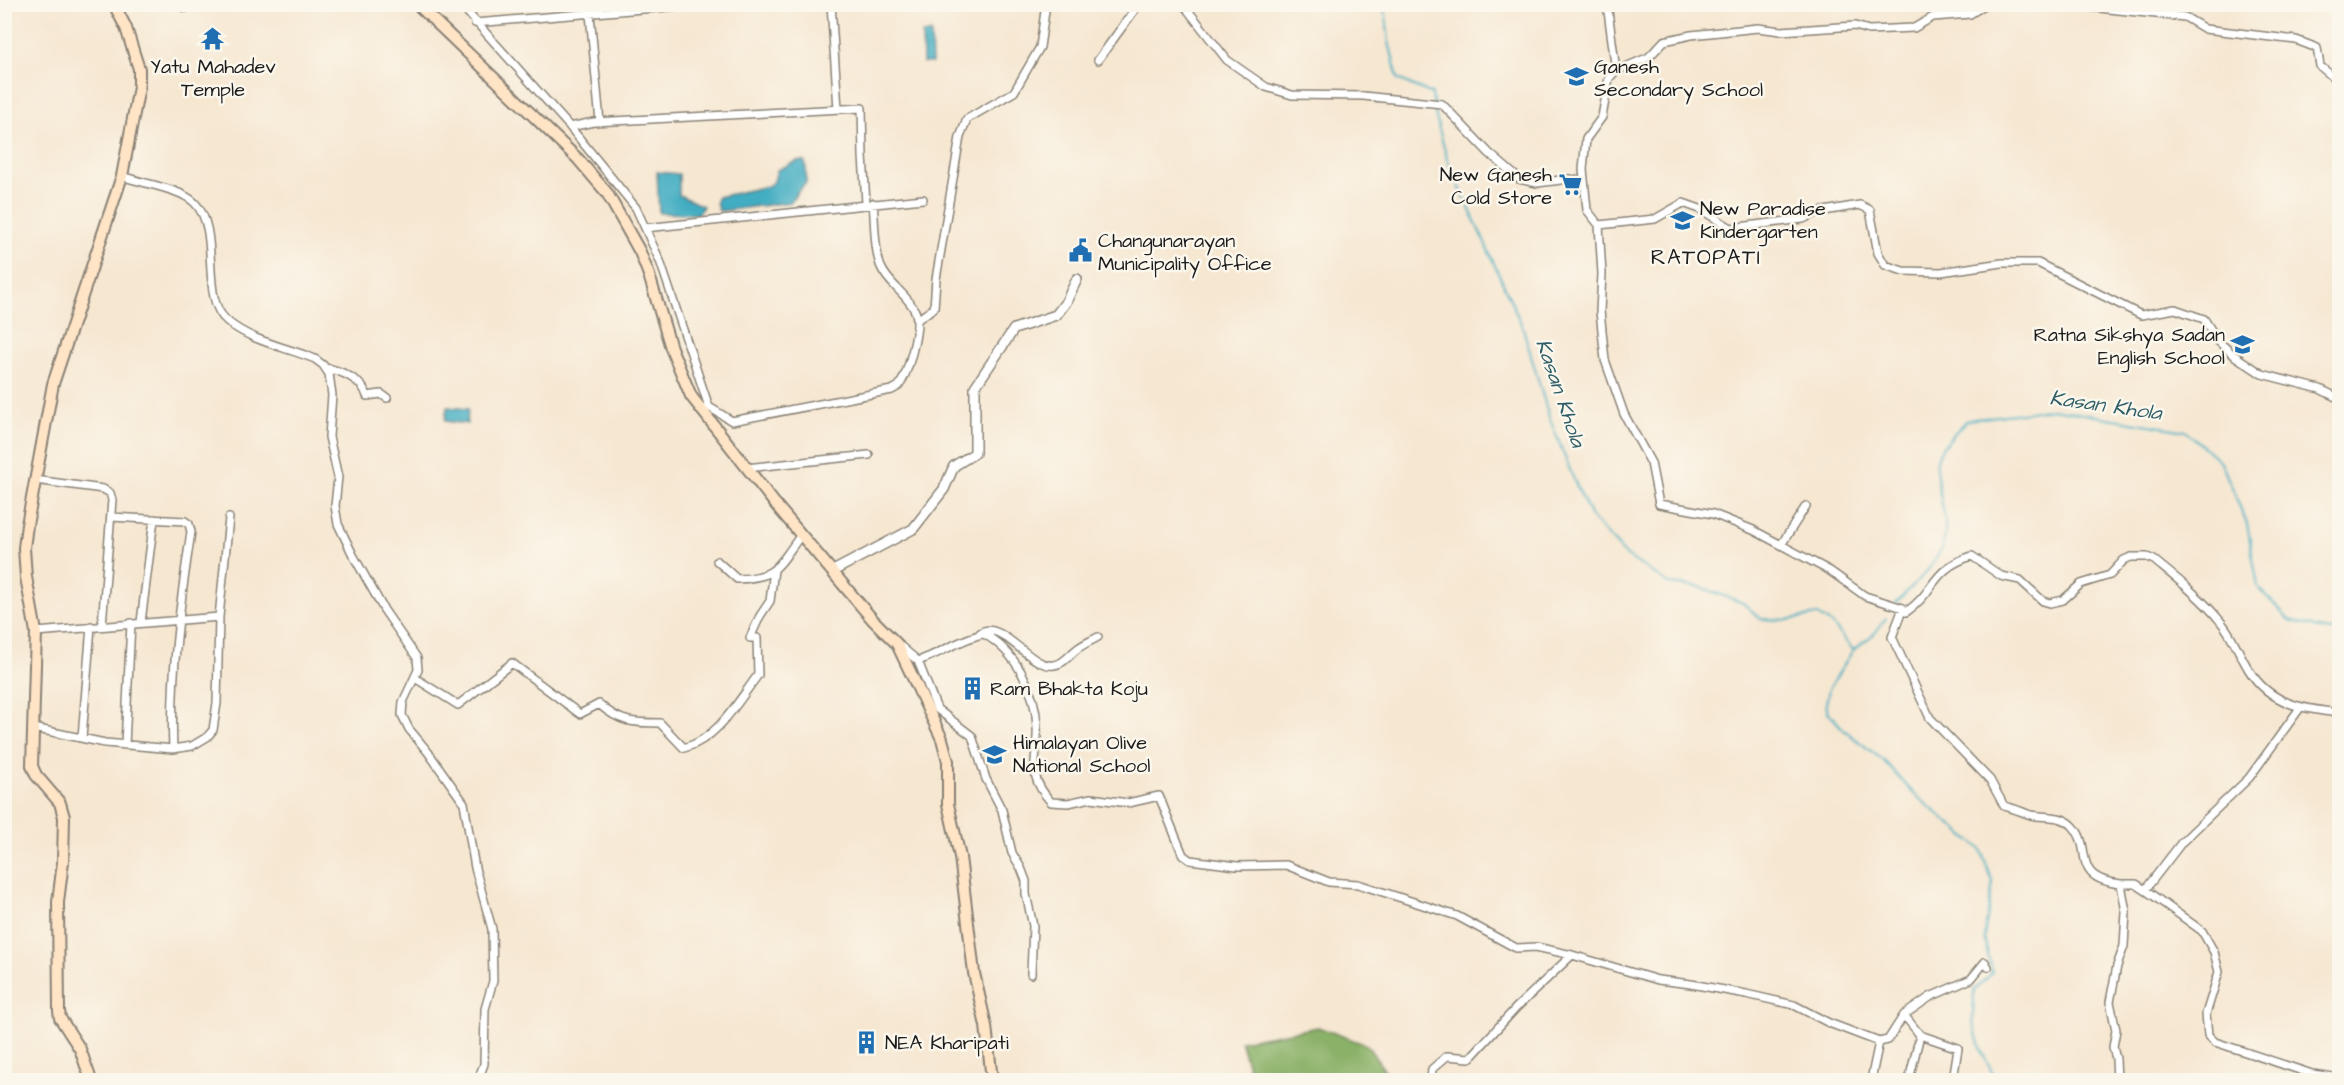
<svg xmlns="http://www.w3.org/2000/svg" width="2344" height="1085" font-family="'Architects Daughter',sans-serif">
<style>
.forest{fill:#8ab167;stroke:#536642;stroke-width:1.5}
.water{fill:#43adc2;stroke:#30646f;stroke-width:1.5}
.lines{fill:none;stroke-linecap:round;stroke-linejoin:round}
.stream{stroke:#43adc2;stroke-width:2}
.minor-casing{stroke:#898276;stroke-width:10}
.tertiary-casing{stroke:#898276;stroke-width:12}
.secondary-casing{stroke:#898276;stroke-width:14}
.minor{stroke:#fff;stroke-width:7}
.tertiary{stroke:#fff;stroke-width:9}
.secondary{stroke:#ffe4c6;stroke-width:10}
.labels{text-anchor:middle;stroke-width:5;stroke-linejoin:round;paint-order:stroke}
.poi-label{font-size:20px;fill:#1c1c1c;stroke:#fbf7ec;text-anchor:start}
.neighbourhood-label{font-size:21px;letter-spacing:1.5px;fill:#1c1c1c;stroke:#fbf7ec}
.water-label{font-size:21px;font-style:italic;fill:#2e5d67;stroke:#fbf7ec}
</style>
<rect width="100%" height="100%" fill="#fbf7ec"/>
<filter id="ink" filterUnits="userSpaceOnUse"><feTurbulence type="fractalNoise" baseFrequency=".0167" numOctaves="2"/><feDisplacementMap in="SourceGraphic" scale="12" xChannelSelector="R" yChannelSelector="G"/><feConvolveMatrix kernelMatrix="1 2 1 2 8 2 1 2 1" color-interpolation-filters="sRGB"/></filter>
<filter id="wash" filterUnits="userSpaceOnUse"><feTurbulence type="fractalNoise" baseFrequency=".008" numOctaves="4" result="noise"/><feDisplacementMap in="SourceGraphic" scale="24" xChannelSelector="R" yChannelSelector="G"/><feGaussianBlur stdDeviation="1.35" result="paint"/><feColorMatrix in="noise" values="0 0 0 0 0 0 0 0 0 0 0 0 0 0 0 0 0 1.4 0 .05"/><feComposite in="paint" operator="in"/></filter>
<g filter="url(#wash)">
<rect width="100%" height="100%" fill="#f6e7d1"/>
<path class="forest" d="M1318 1027 1367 1045 1391 1080H1252L1240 1041Z"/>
<path class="water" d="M931 33 932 63H923L922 34Z
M797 161H804L806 165V183L798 191 791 202 721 211 718 210 716 201 718 197 768 186 774 181 777 170Z
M657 172 679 174V195L703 206 698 214 659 213Z
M447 407 468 409 467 424 445 421Z"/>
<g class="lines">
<path class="stream" d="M1381 4 1386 16 1389 42 1398 79 1432 94C1434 117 1442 137 1447 159L1523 328 1549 417 1574 480 1591 517 1627 556 1669 584 1700 587 1743 603 1761 619 1787 620 1818 615 1834 626 1853 650
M1896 603C1913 585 1938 565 1944 540 1951 515 1928 474 1940 452 1946 440 1958 430 1967 420L2053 409 2186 431 2221 462 2247 524 2258 587 2289 620 2330 631 2340 629
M1886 618 1874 634 1853 650 1829 689 1826 704 1828 712 1844 730 1884 761 1914 794 1981 849 1993 883 1984 937 1992 973 1974 990 1973 1022 1980 1048 1996 1080"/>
</g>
</g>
<g filter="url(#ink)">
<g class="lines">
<defs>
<path id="minor" d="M175 4 186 8 189 4
M460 4 570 127 636 208 660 261 709 407 732 421 892 390 899 386C908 373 922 325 915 311 907 294 888 284 881 267 874 251 875 221 873 203
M831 4 838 109
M1183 4 1227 60 1266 87 1292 95 1363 96 1442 104 1489 153 1519 179 1537 183 1569 179 1584 182
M1605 4 1608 11 1616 71 1609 78 1602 117 1586 139 1583 169 1587 210 1599 225 1602 274 1600 311 1605 360 1624 414 1651 463 1659 504 1713 514 1753 530 1830 571 1865 596 1903 608 1892 637 1930 718 1990 780 2004 806C2013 808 2022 812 2031 815 2045 818 2060 814 2072 825 2095 848 2068 878 2121 884L2126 912 2124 946 2117 966 2110 1002 2116 1030 2113 1047 2116 1059 2117 1080
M2061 4 2185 17 2205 29 2296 40 2317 48 2320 66 2340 83
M590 14 600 122
M475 23 703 4
M1098 60 1139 4
M1616 71 1649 57 1664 41 1691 35 1758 28 1781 31 1855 26 1869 30 1914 28 1933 17 1970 14 1986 4
M570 127 594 122 862 108 863 156 866 203
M122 176C143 184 180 188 195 203 222 231 199 298 227 321 252 342 286 347 315 359L323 365 329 374 332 395 329 437 338 477 335 506 338 524 353 555 384 610 417 658 418 670 403 702 402 715 409 729 428 752 464 803 475 868 492 929 493 981 485 1009 484 1064 478 1080
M1599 225 1655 219 1683 203 1700 209 1731 228 1803 219 1818 212 1860 205 1870 210 1878 253 1885 265 1903 271 1941 272 2002 263H2038L2141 315 2175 309 2204 319 2218 341 2235 356 2262 374 2320 389 2340 399
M645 228 923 199
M917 320 934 308 936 279 960 137 967 119 1014 92 1040 47 1046 4
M325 368C340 370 363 380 367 396L381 394 387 398
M746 468 869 455
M35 480 103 489 110 493 112 500 102 625
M111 517 185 521 189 524 191 532C180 604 170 676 173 749
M1781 545 1806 506
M717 561 737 579C778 578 778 565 801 535
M1903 608 1906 612C1936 592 1930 569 1972 556L2001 576 2020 580 2043 601 2050 603 2063 600 2081 584 2110 575 2124 560 2131 557H2147L2154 560C2177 579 2202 598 2221 622 2233 636 2239 654 2249 670 2270 704 2302 709 2340 713
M141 622 154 519
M36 632 219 617
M980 633C1001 618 1030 669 1054 665 1064 664 1069 655 1077 649 1083 644 1091 641 1098 637
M899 645 918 661C937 655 969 635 984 634 1016 652 1036 691 1037 727 1039 761 1024 772 1051 802L1068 803 1091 798 1128 803 1159 796 1183 855 1190 860 1237 866 1286 865 1329 882 1358 884 1457 916 1516 948 1536 947 1572 955
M918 661 937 709 972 736 986 779 1002 810 1012 853 1021 868 1026 881V894L1033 926 1031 974
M415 678 458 705 512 663 580 714 599 704C620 723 634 723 660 723L684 748C718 739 738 701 758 675L757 638H750L760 616 770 601 774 570
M33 728 105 743 173 749 192 746 207 737 213 730 217 703 219 617 229 518
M82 738 91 626
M125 745 131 623
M2121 884H2136L2151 894 2202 931 2214 952 2219 972 2206 1014 2208 1035 2215 1042 2312 1074 2340 1078
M2145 890 2182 842 2249 778 2300 708
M1904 1015 1930 997 1971 979 1985 962 1988 967
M1431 1080 1432 1069 1447 1056 1470 1058 1516 1008 1572 955 1658 980 1691 984 1746 994 1794 1005 1829 1023 1879 1042 1888 1040 1904 1015 1920 1035
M1871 1080 1879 1042
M1909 1080 1920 1035 1958 1048 1953 1080"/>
<path id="tertiary" d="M833 571 913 529 944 489 954 466 975 453V387L1014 329 1056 315 1066 302 1077 279"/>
<path id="secondary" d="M417 4 578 159 607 193 640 252 649 275 671 348 691 396 776 505 873 620 897 644 942 739 948 761V804L960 857 974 973 986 1026 992 1080
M91 1080 80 1049 60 1018 59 1011 58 902 63 862 64 817 60 803 36 775 32 766 36 632 26 577 24 548 27 525 53 384 122 176 139 87V69L126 28 114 4"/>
</defs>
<use href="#minor" class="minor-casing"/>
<use href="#tertiary" class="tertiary-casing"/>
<use href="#secondary" class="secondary-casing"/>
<use href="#minor" class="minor"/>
<use href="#tertiary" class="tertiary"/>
<use href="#secondary" class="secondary"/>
</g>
</g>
<defs>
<symbol id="temple-bare" viewBox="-9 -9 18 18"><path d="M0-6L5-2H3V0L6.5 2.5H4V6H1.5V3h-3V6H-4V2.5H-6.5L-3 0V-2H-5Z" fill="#1f6fb2" stroke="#fbf7ec" stroke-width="2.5" paint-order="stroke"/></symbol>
<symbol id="school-bare" viewBox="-9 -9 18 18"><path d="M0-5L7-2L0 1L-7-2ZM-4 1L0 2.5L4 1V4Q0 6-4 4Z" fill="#1f6fb2" stroke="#fbf7ec" stroke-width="2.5" paint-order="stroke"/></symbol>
<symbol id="supermarket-bare" viewBox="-9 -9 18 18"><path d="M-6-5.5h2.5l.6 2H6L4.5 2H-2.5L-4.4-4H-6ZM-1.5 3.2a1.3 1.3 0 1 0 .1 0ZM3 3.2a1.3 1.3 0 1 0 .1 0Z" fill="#1f6fb2" stroke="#fbf7ec" stroke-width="2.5" paint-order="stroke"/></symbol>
<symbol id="civic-bare" viewBox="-9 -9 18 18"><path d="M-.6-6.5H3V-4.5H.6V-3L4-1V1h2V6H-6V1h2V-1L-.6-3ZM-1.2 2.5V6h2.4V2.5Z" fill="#1f6fb2" stroke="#fbf7ec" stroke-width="2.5" paint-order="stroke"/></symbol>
<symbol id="building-bare" viewBox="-9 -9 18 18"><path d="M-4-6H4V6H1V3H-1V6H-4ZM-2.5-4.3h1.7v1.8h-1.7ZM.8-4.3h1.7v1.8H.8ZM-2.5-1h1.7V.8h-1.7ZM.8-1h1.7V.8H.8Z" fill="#1f6fb2" stroke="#fbf7ec" stroke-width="2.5" paint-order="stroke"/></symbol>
</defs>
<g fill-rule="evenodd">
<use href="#temple-bare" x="196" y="22" width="33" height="33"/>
<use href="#school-bare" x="1560" y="60" width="33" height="33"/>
<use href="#supermarket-bare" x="1554" y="168" width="33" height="33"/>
<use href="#school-bare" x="1666" y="204" width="33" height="33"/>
<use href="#civic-bare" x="1064" y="234" width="33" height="33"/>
<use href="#school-bare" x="2226" y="328" width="33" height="33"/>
<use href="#building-bare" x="956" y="672" width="33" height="33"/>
<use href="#school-bare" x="978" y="738" width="33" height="33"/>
<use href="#building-bare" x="850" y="1026" width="33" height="33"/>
</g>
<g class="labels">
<g class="poi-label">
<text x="213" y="73" text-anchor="middle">Yatu Mahadev<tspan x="213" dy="23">Temple</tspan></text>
<text x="1594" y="73">Ganesh<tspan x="1594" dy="23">Secondary School</tspan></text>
<text x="1552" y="181" text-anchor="end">New Ganesh<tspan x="1552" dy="23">Cold Store</tspan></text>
<text x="1700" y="215">New Paradise<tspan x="1700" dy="23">Kindergarten</tspan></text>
<text x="1098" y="247">Changunarayan<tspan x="1098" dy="23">Municipality Office</tspan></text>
<text x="2225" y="341" text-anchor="end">Ratna Sikshya Sadan<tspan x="2225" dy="23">English School</tspan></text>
<text x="990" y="695">Ram Bhakta Koju</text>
<text x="1013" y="749">Himalayan Olive<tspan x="1013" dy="23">National School</tspan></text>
<text x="885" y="1049">NEA Kharipati</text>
</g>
<g class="neighbourhood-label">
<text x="1706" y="264">RATOPATI</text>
</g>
<g class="water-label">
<text transform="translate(1561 393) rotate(71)" y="7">Kasan Khola</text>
<text transform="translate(2106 405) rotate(8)" y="7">Kasan Khola</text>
</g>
</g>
<rect width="2344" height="1085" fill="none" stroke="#fbf7ec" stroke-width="24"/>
</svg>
